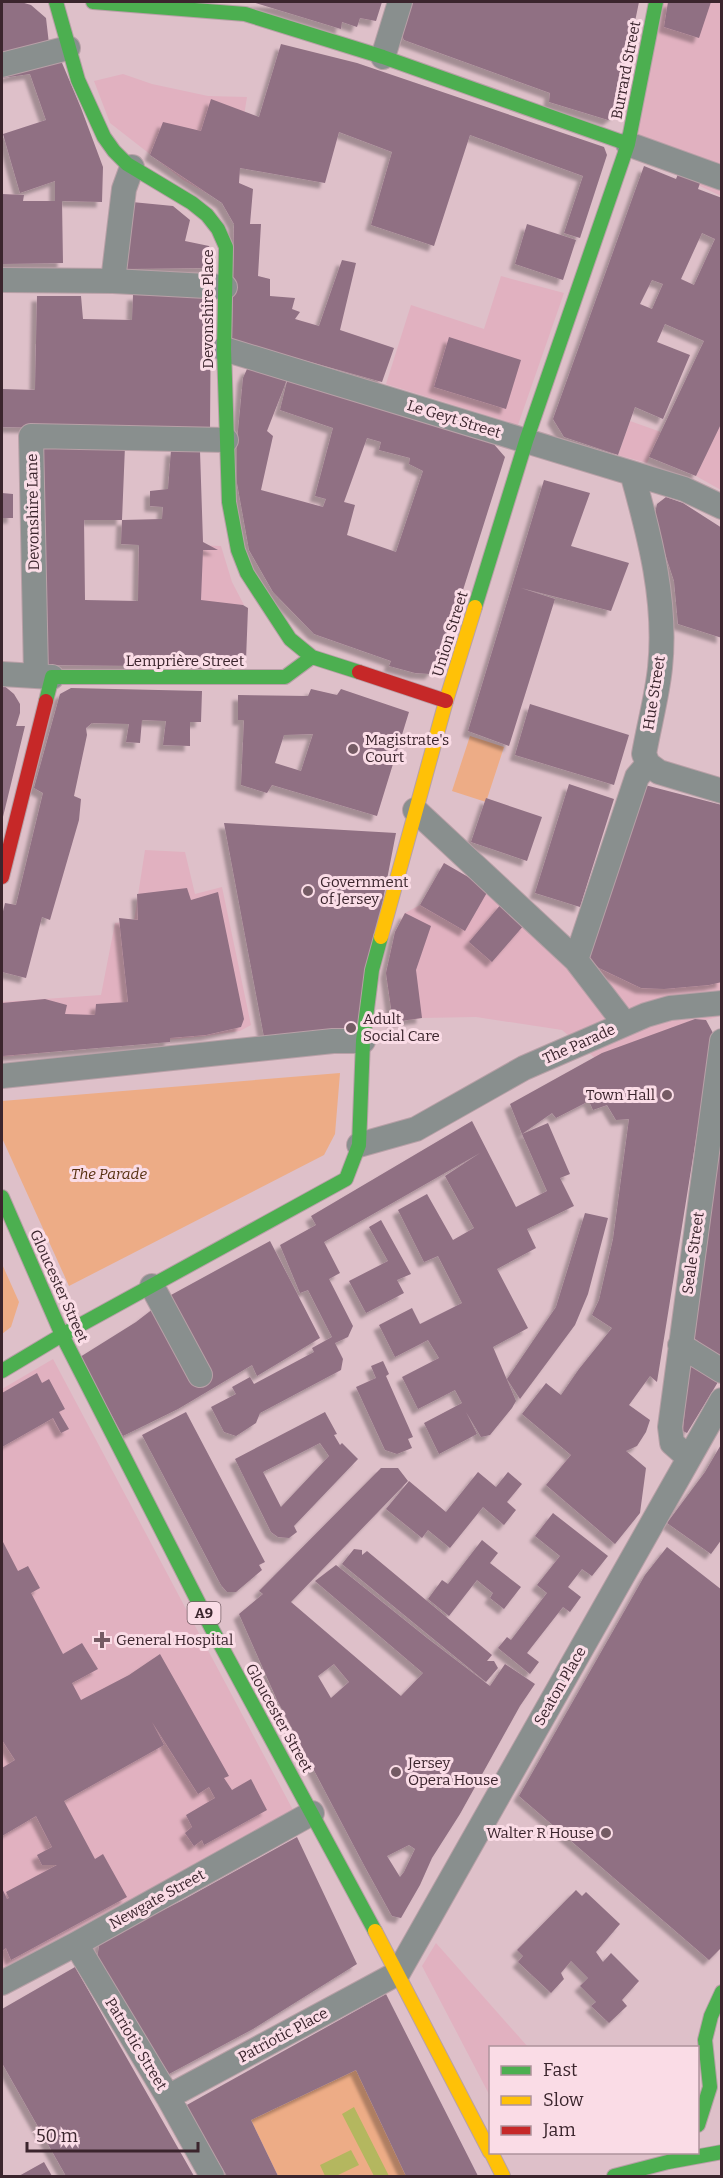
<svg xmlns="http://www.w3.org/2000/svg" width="723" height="2178" font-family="Bitter,serif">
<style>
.built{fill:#e1b1c0}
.green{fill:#edac86}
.water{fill:#b4b75f}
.building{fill:#907083;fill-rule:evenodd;filter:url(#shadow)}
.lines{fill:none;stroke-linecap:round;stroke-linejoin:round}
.street-casing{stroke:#b8a0a7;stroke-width:26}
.fast-casing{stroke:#b8a0a7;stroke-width:16}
.slow-casing{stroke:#b8a0a7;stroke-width:16}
.jam-casing{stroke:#b8a0a7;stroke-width:16}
.street{stroke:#898f8e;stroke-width:24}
.fast{stroke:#4caf50;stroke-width:14}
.slow{stroke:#ffc107;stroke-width:14}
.jam{stroke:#c62828;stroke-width:14}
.poi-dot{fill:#745b64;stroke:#fadce6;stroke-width:2}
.labels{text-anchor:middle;stroke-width:6;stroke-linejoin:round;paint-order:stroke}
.shield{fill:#fadce6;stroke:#745c64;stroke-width:1.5}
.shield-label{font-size:14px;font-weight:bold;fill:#3b252d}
.street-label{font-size:15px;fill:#3b252d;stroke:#fadce6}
.poi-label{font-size:15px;fill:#3b252d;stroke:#fadce6;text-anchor:start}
.park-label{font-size:15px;font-style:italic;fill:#562f0f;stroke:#fadce6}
</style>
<defs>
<filter id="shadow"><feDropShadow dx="-5.5" dy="5.5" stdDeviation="1.5" flood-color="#0004"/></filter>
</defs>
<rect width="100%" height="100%" fill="#dec0c9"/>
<path class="built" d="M660 2H721V196L630 153Z
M123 74 152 84 208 96 247 97 242 128 225 203 183 180 110 123 94 81Z
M501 276 564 293 518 425 386 384 411 305 484 329Z
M630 421 661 432 647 463 618 455Z
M721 422V490L696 476Z
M139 543 221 546 232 582 244 605 138 601Z
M721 807V1016L706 1020 695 1019 601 1063 562 1030 476 1017 422 1018 393 1022 386 973 395 932 405 913 420 905 444 863 489 889 575 969Z
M145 850 185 852 195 894 222 887 251 1025 240 1031 206 1036 2 1057V1002L101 995 115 923 134 921Z
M53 1359 293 1810 2 1975V1389Z
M436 1943 528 2047 490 2048V2096L422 1966Z"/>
<path class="green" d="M470 736 504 747 486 802 452 791Z
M340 1073 335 1134 324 1155 69 1286 2 1138V1101Z
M2 1264 19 1302 11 1327 2 1334Z
M356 2070 406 2176H278L251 2120Z"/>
<path class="water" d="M354 2107 389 2176H374L342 2114Z
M351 2150 359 2165 336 2176H325L320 2165Z"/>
<path class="building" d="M2 2H21L31 5 46 18 49 44 2 57Z
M252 2H382L376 21 360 18 357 27 342 22 341 29Z
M409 2H639L616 114 608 120 549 102 550 93 404 40 400 31Z
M668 2H711L699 38 664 27Z
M281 44 357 63 604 147 607 155 580 238 564 233 583 176 470 135 434 246 371 225 392 152 339 132 325 183 240 168 239 183 253 189 250 224H261L258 276 270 279V296L295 298 292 309 300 312 295 319 319 326 342 260 356 263 340 330 394 348 382 382 232 340 234 224 222 203 150 155 163 122 201 131 211 99 259 117Z
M57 51 81 108 103 167 102 202 62 201 63 263 2 264V194L24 195 23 201H55V181L20 193 3 134 46 120 30 74 2 78V76Z
M644 166 676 179 678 174 700 183 698 189 722 198V422L696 476 649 457 704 341 665 324 657 342 690 355 663 419 635 407 618 455 564 437 553 419ZM702 233 715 239 694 285 681 279ZM652 280 663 284 652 309 640 304Z
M132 202 173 206 190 220 185 241 209 246 214 261 207 268 126 269Z
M527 224 576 240 563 280 515 264Z
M133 295 211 296 210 431 2 427V389L35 390 37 296H81L83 319 132 320Z
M449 337 521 360 506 409 434 387Z
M256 367 393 407 492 442 505 457 440 663 430 674 415 673 389 666 391 661 314 634 273 592 249 550 237 483V441L243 378 247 369ZM288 377 280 410 333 428 315 496 326 499 323 507 261 490 273 436 267 431ZM367 438 381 442 379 450 410 458 409 464 423 471 396 552 347 535 355 505 344 502Z
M38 442 125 446 122 520H84L85 600 138 601 139 545 121 544 122 520 162 519 163 507 150 506V491L168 489 171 450 200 451 203 542 218 550H203L201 600 243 605 248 608 246 660H237V667L46 665Z
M544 480 590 493 571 546 629 563 611 611 521 588 555 599 509 746 468 731Z
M2 493 13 494V518H2Z
M666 497 683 503 722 528V638L678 624 674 581 655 523V514L657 504Z
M2 684 14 694 20 704V713L16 726H25L2 821Z
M71 688 202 691 201 722H190V746L163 745 166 721 142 720 140 743 126 742 129 724 92 723 86 728 87 735 74 796 81 799 79 820 50 920 42 917 26 978 2 972V916L5 903 16 905 43 793 34 788 60 694Z
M311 689 337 695 341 689 409 712 377 816 272 785 267 793 241 785 244 720H238V695L308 696ZM313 734 301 771 275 763 284 735Z
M530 704 629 735 614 785 515 755Z
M569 784 614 799 580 907 535 893Z
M645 785 722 805V982L709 985 664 989 641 988 599 968 586 957Z
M486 798 542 817 527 861 471 842Z
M224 823 396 833 357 1034 264 1037Z
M444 863 489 889 465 931 420 905Z
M187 888 191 900 218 892 244 1019 241 1027 206 1035 170 1038V1042L2 1056V1003L45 999 67 1005 65 1014 95 1015 96 1004 128 1002 119 918 138 920 137 894Z
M502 903 525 924 492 962 469 942Z
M405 913 431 926 416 970 422 1018 393 1022 386 973 395 932Z
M695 1019 706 1020 713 1033 657 1382 650 1376 629 1405 650 1420 646 1432 637 1446 626 1451 646 1468 640 1513 615 1544 546 1485 571 1455 522 1414 546 1383 561 1395 579 1369 612 1328 592 1315 599 1300 613 1239 629 1119 616 1120 607 1105 593 1110 589 1101 556 1118 552 1113 522 1134 510 1104 602 1053Z
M722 1103V1359L690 1335Z
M472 1121 516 1207 547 1191 522 1134 548 1123 570 1174 560 1178 574 1206 527 1229 536 1248 497 1269 528 1328 493 1347 516 1401 512 1408 490 1435 481 1437 466 1412 477 1434 439 1454 424 1423 462 1403 455 1390 418 1409 402 1377 439 1358 428 1340 395 1357 379 1325 412 1308 420 1324 462 1303 438 1256 424 1262 398 1210 427 1194 453 1240 474 1228 445 1176 480 1153 324 1242 340 1273 329 1279 353 1326 348 1337 335 1343 343 1359 341 1370 260 1413 256 1423 236 1436 224 1432 211 1407 236 1394 232 1387 250 1377 254 1384 314 1352 312 1348 332 1337 308 1290 300 1293 280 1245 316 1225 311 1216Z
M585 1213 608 1218 588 1294 575 1325 520 1399 507 1379 556 1307Z
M381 1220 411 1274 397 1280 404 1293 366 1313 349 1281 388 1261 369 1227Z
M270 1241 320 1338 257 1376 252 1365 178 1409 123 1436 80 1357 136 1322 171 1295Z
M383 1361 389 1374 386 1376 413 1437 408 1439 412 1448 397 1454 385 1450 356 1387 376 1378 371 1366Z
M689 1364 718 1382 687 1433 683 1431Z
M37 1373 42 1383 49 1379 65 1409 59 1412 69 1429 61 1433 53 1418 2 1447V1393Z
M186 1412 265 1562 259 1565 262 1570 236 1592H227L221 1585 142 1435Z
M325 1412 337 1434 334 1435 340 1445 342 1443 358 1459 294 1526 297 1532 289 1538 278 1537 271 1532 235 1459ZM320 1443 329 1456 281 1507 263 1472Z
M722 1443V1539L711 1554 667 1523 705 1472Z
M381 1468H398L408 1481 291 1602 401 1696 423 1673 315 1581 336 1565 427 1638 490 1686 505 1664 535 1684 520 1706 460 1814 432 1858 420 1885 401 1918 392 1916 365 1867 277 1700 239 1614 263 1594 259 1591ZM334 1664 349 1682 331 1698 318 1676ZM409 1845 415 1849 404 1872 400 1877 387 1856Z
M478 1472 496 1487 508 1472 522 1484 507 1502 516 1510 504 1525 483 1507 450 1548 428 1530 422 1538 386 1509 409 1481 446 1512Z
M553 1513 608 1556 592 1576 582 1569 568 1587 581 1597 570 1612 563 1607 527 1653 539 1662 530 1674 498 1648 507 1637 511 1640 547 1593 537 1585 560 1556 535 1536Z
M2 1540 18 1571 28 1566 40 1588 31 1593 63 1654 82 1643 98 1669 72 1683 81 1700 129 1675 160 1654 229 1776 224 1778 232 1790 251 1779 267 1810 204 1845 202 1840 194 1846 185 1833 192 1827 186 1815 215 1798 209 1787 198 1794 152 1722 164 1745 64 1801 95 1859 103 1854 127 1897 11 1960 6 1948 2 1951V1888L7 1899 9 1898 6 1892 57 1865H42L37 1855 52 1847 36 1816 2 1836V1768L15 1760 2 1740Z
M482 1540 498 1553 490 1563 521 1587 504 1609 490 1598 493 1593 477 1580 449 1616 428 1599 442 1580 448 1584Z
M667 1547 722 1590V1947L709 1960 519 1796 645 1575Z
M354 1549 362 1550V1555L367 1551 492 1655 487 1661H494L498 1668 486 1682 342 1564Z
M297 1837 357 1964 253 2029 169 2074 97 1958 100 1941 181 1901Z
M576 1890 582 1896 586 1892 620 1924 596 1952 603 1962 611 1953 639 1981 622 2000 627 2006 609 2023 591 2006 596 2002 580 1986 588 1978 571 1961 561 1973 564 1979 551 1993 518 1962 523 1956 517 1950Z
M75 1967 194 2176H66L2 2063V2009Z
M386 1994 478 2176H406L356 2070 251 2120 278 2176H227L185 2106Z
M44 2162 52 2176H19Z"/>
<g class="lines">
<defs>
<path id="street" d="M383 57 400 2
M2 65 68 48
M628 144 722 178
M2 280 113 281 225 287
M113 281 124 189 132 167
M224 349 684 489 722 507
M632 473C650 537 667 602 660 668 657 697 649 725 644 754L648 764 659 772 722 791
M2 674 52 677
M36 674 31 436 226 440
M415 810 576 960 625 1024
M576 960 637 777 648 764
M2 1076 333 1041H363
M359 1145 416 1129 524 1068 646 1015 670 1008 722 1003
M152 1286 200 1375
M680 1345 722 1371
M689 1458 672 1443 670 1427 722 1041
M76 1944 168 2097 212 2176
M2 1983 76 1944 312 1813
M168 2097 398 1973 722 1400"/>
<path id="fast" d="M56 2 78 80 104 137 114 151 127 164 192 203 207 215 218 229 226 247 224 349 229 502 238 550 247 573 290 639 312 657 359 672
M93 2 245 14 383 57 628 144
M475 607 526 441 628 144 656 2
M46 701 52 677H285L312 657
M2 1197 62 1335 346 1179 359 1145 363 1041 372 970 381 937
M2 1371 62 1335 212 1629 375 1931
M698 2125 710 2087 705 2040 711 2016 722 1992
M614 2176 668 2162 722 2152"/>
<path id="slow" d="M381 937 446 701 475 607
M375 1931 490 2152
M491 2152 503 2176"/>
<path id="jam" d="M359 672 446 701
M2 877 46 701"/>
</defs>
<use href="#street" class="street-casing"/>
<use href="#fast" class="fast-casing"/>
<use href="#slow" class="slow-casing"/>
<use href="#jam" class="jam-casing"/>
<use href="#street" class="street"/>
<use href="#fast" class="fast"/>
<use href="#slow" class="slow"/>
<use href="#jam" class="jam"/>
</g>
<g class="poi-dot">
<circle cx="353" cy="749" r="6"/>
<circle cx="308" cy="891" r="6"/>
<circle cx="351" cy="1028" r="6"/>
<circle cx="667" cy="1095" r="6"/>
<path d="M99 1631h6v6h6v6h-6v6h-6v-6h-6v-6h6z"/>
<circle cx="396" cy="1772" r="6"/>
<circle cx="606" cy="1833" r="6"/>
</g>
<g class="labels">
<rect class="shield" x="187.5" y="1602" width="33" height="22" rx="4.5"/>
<g class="shield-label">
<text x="204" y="1618">A9</text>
</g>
<g class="street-label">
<text transform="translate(626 70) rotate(-79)" y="5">Burrard Street</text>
<text transform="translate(208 309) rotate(-90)" y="5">Devonshire Place</text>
<text transform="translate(454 419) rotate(17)" y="5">Le Geyt Street</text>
<text transform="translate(33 512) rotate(-91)" y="5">Devonshire Lane</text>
<text transform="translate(450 634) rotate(-73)" y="5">Union Street</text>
<text x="185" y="666">Lemprière Street</text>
<text transform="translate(654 693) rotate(-81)" y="5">Hue Street</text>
<text transform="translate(579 1044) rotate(-24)" y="5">The Parade</text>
<text transform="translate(693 1253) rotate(-82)" y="5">Seale Street</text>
<text transform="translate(59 1286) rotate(66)" y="5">Gloucester Street</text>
<text transform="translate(560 1686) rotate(-60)" y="5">Seaton Place</text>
<text transform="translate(279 1718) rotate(61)" y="5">Gloucester Street</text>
<text transform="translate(157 1899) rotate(-29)" y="5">Newgate Street</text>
<text transform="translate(283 2035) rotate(-28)" y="5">Patriotic Place</text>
<text transform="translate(136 2044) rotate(59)" y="5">Patriotic Street</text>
</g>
<g class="poi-label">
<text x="365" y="745">Magistrate's<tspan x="365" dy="17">Court</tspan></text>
<text x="320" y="887">Government<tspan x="320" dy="17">of Jersey</tspan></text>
<text x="363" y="1024">Adult<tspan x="363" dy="17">Social Care</tspan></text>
<text x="655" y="1100" text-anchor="end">Town Hall</text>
<text x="116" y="1645">General Hospital</text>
<text x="408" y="1768">Jersey<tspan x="408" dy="17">Opera House</tspan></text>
<text x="594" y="1838" text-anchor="end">Walter R House</text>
</g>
<g class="park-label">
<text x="109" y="1179">The Parade</text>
</g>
</g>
<rect width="723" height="2178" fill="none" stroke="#3b252d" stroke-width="6"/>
<rect x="489" y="2046" width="210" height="108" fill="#fadce6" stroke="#ae939c" stroke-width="1.5"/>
<rect x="501" y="2066" width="30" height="9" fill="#4caf50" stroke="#ae939c" stroke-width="1.5"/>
<text x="543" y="2076" font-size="18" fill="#3b252d">Fast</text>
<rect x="501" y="2096" width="30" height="9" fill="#ffc107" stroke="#ae939c" stroke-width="1.5"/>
<text x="543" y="2106" font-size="18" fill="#3b252d">Slow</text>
<rect x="501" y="2126" width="30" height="9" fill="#c62828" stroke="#ae939c" stroke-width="1.5"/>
<text x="543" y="2136" font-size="18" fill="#3b252d">Jam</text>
<path d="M27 2142v9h171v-9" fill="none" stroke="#3b252d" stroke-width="3"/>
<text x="36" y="2142" font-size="18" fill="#3b252d" stroke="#fadce6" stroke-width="4.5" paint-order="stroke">50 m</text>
</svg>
